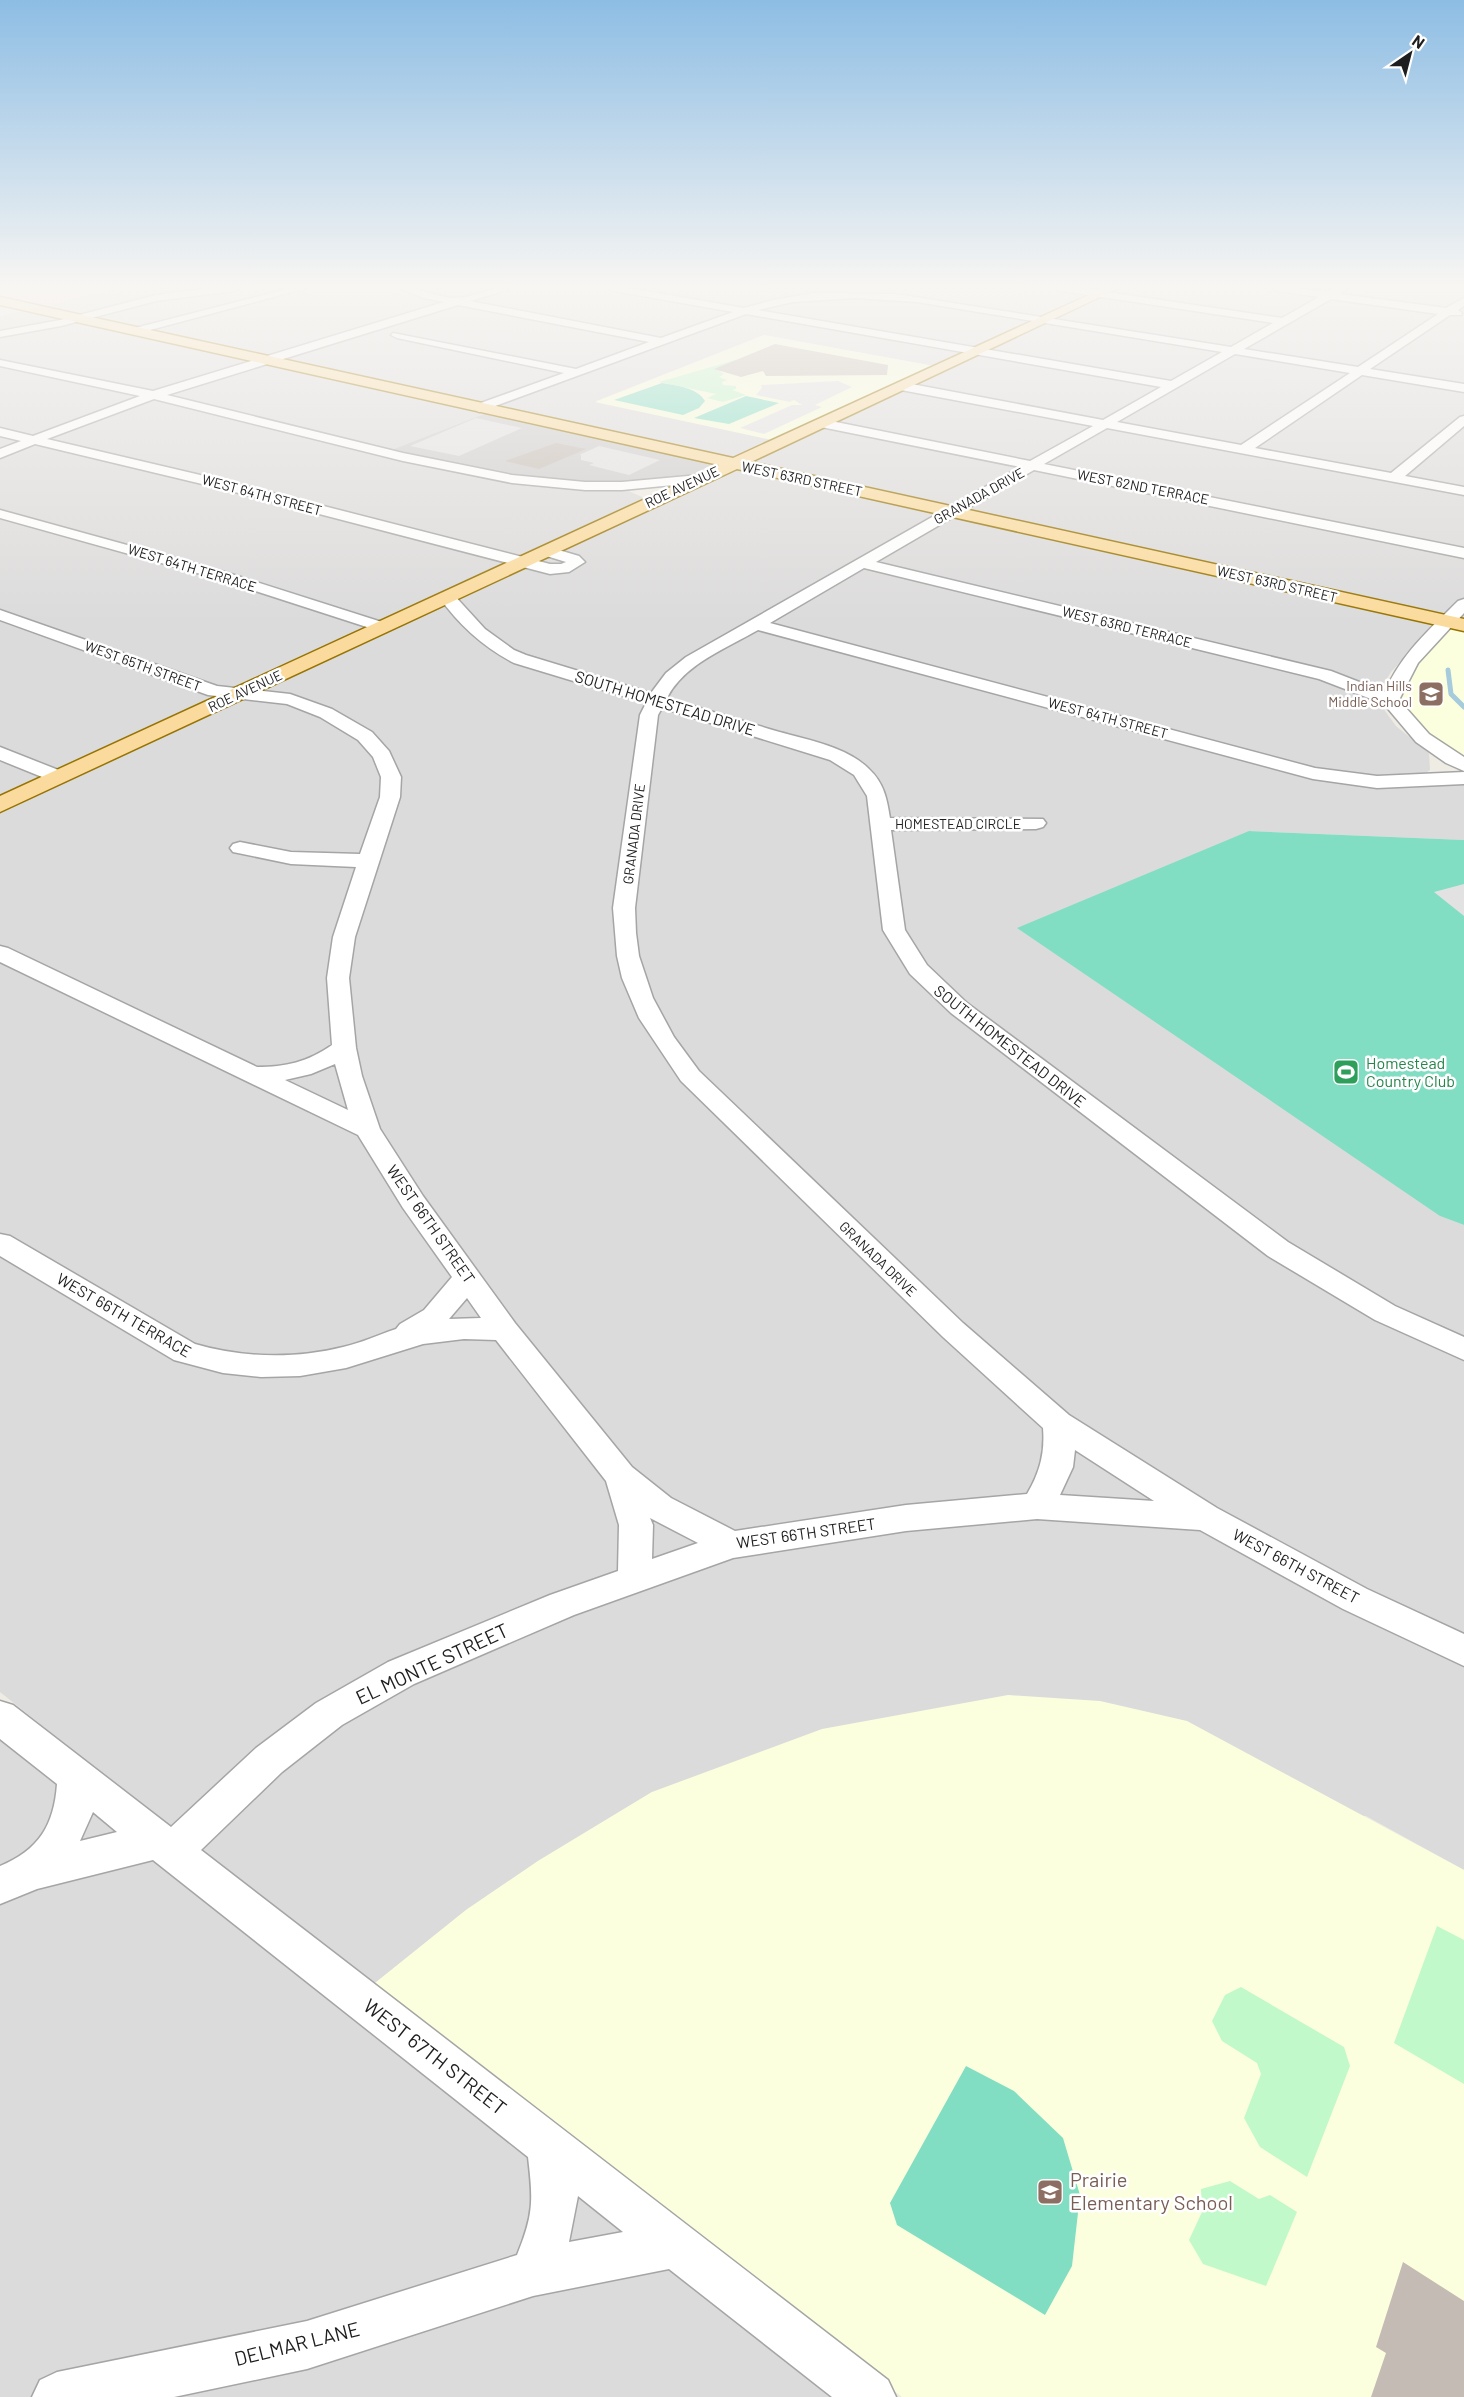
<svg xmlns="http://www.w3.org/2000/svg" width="1464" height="2397" font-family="Barlow,sans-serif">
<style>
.residential{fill:#dcdbdb}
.commercial{fill:#f0d7d3}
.education{fill:#fcffdd}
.religious{fill:#ccc}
.park{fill:#c1f9cb}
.pitch{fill:#82dec3}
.parking{fill:#e2e2e2}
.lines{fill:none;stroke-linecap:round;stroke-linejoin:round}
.stream{stroke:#a5cbdd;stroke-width:5}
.building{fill:#c4bcb4}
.minor-casing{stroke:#a5a5a5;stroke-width:3}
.major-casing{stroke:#977301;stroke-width:3}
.minor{fill:#fff;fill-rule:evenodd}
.major{fill:#fbdb9d;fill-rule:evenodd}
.labels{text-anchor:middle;stroke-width:5;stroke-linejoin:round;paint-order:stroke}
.far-street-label{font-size:14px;fill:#1e1e1e;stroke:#fff}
.far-education-label{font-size:14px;fill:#785e54;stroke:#fff;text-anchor:end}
.street-label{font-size:16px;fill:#1e1e1e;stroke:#fff}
.leisure-label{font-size:16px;fill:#27864d;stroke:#fff;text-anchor:start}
.near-street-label{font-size:20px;fill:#1e1e1e;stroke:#fff}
.near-education-label{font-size:20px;fill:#785e54;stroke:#fff;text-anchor:start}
</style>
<rect width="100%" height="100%" fill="#efece4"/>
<path class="residential" d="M117 288H1104L934 366 764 335 596 401 772 440 737 457 728 458 41 307Z
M1123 288H1464V622L752 464V461L758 458Z
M28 310 489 412 382 454 624 489 642 497V499L0 797V316Z
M737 469 1433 623 1432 627 1391 672 1382 687 1380 704 1396 726 1429 753 1430 770 1423 775 1464 782V840L1249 831 1440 1216 1464 1225V1870L1366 1816 652 1792 538 1861 466 1910 370 1987 0 1692V813L466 593Z
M0 1737 837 2397H0Z"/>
<path class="commercial" d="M0 288H117L41 307 0 298Z"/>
<path class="education" d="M764 335 934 366 772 440 595 402Z
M1450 624 1464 627V761L1440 749 1397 702 1398 686Z
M1008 1695 1100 1701 1187 1721 1464 1870V2397H902L370 1987 466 1910 538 1861 652 1792 822 1729Z"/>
<path class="religious" d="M489 412 707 462 713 464 695 474 681 478 626 484 546 481 491 472 389 451Z"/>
<path class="park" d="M746 357 719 371 724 374 719 377 727 380 722 382 723 385 736 386V389L732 390 746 395 723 402 707 398 716 394 659 382Z
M1437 1926 1464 1940V2084L1394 2043Z
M1241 1987 1344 2047 1350 2066 1307 2177 1260 2147 1244 2118 1261 2074 1257 2063 1222 2041 1212 2021 1225 1995Z
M1230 2181 1259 2199 1270 2195 1297 2212 1266 2286 1203 2264 1189 2240 1202 2212 1201 2189Z"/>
<path class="pitch" d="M662 383C676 386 697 387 705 401L699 408 683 415 614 400Z
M746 396 779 403 729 424 694 418Z
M1249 831 1464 840V1225L1440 1216 1017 928Z
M966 2066 1014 2091 1063 2138 1080 2195 1072 2266 1045 2315 897 2225 890 2203Z"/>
<path class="parking" d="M838 381 852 387 815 405 822 407 764 434 740 428 792 405H802L794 400 790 402 756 395 762 388 761 385Z
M476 418 522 428 459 456 410 446Z
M599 446 660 460 629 475 589 465 594 463 581 460V455H579Z
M1464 884V916L1434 892Z"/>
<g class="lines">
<path class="stream" d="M1448 670 1451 694 1464 707"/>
</g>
<path class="building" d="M775 344 888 365 887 375 766 376 763 371 741 377 714 369Z
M556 443 586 449 539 469 505 461Z
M1403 2262 1464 2301V2397H1371L1386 2353 1376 2347Z"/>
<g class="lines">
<defs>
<path id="minor" d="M213 288H239L234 291 156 301 61 326 0 337V331L60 320 156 295Z
M291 288H307L135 334 130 331 131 329Z
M399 288C419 286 436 298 456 298 472 298 489 288 508 288L507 290 470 301 661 338 733 312 614 291 609 288H629L744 308 773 300 814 293 896 294 1231 347 1273 323 1062 291 1057 288H1080L1282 318 1319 297 1278 291 1273 288H1297L1328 292 1335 288H1347L1340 294 1446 308 1464 298V306L1458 310 1462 313 1461 315H1450L1370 369 1464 384V392L1362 375 1255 448 1391 473 1460 417 1464 416V426L1405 476 1464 487V495L1107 428 1044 464 1464 548V558L1034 470 876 562 1331 671 1385 692C1400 655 1431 628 1458 601L1464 599V613L1418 663 1399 700 1429 734 1464 757V771L1446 763 1416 742 1384 704 1319 679 864 568 770 623 1315 768 1377 776 1464 772V784L1377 788 1313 779 758 630C727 648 684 664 667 698 703 709 740 720 776 731 807 740 846 746 869 769 884 783 887 799 890 818L1043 819 1046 823 1043 827 1036 829 891 830 905 930 927 965 967 1003 1288 1242 1395 1306 1464 1337V1360L1375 1320 1268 1256 951 1013 910 974 883 930 867 796 854 775 830 760 662 708 658 715 635 908 636 933 639 956 653 998 674 1037 699 1071 963 1323 1069 1415 1217 1508 1367 1589 1464 1634V1666L1343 1609 1200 1530 1037 1519 906 1531 733 1558 574 1615 414 1684 342 1725 282 1772 201 1850 888 2380 896 2397H832L669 2269 533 2296 307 2369 174 2397H32L40 2380 57 2372 307 2321 517 2255C534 2214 533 2199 528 2157L153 1860 37 1889 0 1904V1866C39 1850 54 1825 57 1784L0 1739V1701L13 1705 171 1827 256 1748 316 1703 388 1662 550 1595 618 1571 619 1525 606 1481 496 1340 464 1339 423 1344 346 1368 300 1376 261 1377 223 1373 174 1360 0 1256V1234L10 1236 195 1344C243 1358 295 1359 343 1347 361 1343 378 1335 396 1329L400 1324 424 1310 452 1277 403 1208 358 1135 0 962V946L8 948 257 1067C285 1067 308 1062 332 1045L327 978 333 937 356 867 291 864 233 852 230 848 233 844 240 842 291 852 360 854 380 797 381 777 373 757 358 740 320 717 287 704 208 695 0 620V610L217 686 290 694 332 709 372 732 389 751 401 777 400 797 355 937 349 978 356 1048 362 1076 380 1129 423 1196 515 1323 632 1467 671 1498 735 1531 906 1505 1027 1494C1040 1472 1045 1453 1043 1428L943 1337 681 1081 639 1018 622 978 617 956 613 908 640 715 646 703 514 663C483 647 459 625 439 597L447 592 453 594 485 629 514 650 526 655 651 693 666 673 686 657 1020 467 821 427 815 423 817 420 821 419 1030 461 1093 426 901 390 895 386 901 382 1103 420 1161 387 746 314 479 412 473 408 475 405 564 373 397 338 391 335 393 333 576 369 649 342 458 305 167 395 403 453 512 475 585 482H622L699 475 706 479 704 482 622 490H585L512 483 403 461 154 399 47 439 230 482 550 564H561L566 562 540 554 537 551 540 548 545 546 579 556 585 562 569 572 550 574 223 489 35 444 0 458V449L21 441 0 436V428L33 436 140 396 0 366V360L153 391 444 302 424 298ZM855 298 917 302 1222 352 1171 381 758 310 793 302ZM1331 299 1438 314 1358 367 1244 349ZM1235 354 1350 373 1241 445 1117 422ZM335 1064 348 1110 285 1080 311 1074ZM467 1298 481 1318 449 1319ZM1075 1450 1154 1501 1060 1495 1073 1467ZM650 1518 698 1543 652 1559 653 1525ZM93 1812 117 1832 80 1841ZM578 2196 623 2232 569 2242Z
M0 510 225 572 388 624 390 627 388 630H376L215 578 0 518Z
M0 747 66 773 69 777 66 781H52L0 760Z"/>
<path id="major" d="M1104 288H1119L751 462 1464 619V631L737 469 0 812V796L719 465 0 305V297L733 458Z"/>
</defs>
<use href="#minor" class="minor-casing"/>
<use href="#major" class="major-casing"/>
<use href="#minor" class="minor"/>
<use href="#major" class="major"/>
</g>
<linearGradient id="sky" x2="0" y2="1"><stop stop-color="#8dbde4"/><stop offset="0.46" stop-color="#f8f6f3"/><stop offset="1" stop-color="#f8f6f3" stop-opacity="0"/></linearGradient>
<rect width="1464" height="623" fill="url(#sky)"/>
<defs>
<symbol id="school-square" viewBox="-11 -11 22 22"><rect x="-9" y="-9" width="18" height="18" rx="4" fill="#8d6e63" stroke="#fff"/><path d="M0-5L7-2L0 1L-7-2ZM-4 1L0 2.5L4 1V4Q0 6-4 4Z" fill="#fff"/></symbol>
<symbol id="stadium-square" viewBox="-11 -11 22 22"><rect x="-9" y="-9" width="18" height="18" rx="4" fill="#2e9e5b" stroke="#fff"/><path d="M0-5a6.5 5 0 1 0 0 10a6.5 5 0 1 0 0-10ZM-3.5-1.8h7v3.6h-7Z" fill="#fff"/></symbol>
</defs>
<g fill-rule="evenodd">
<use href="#school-square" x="1416" y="679" width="30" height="30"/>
<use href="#stadium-square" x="1331" y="1057" width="30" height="30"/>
<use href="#school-square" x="1035" y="2177" width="30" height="30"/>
</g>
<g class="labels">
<g class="far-street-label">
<text transform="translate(802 479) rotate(12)" y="5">WEST 63RD STREET</text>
<text transform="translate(682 487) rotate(-25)" y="5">ROE AVENUE</text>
<text transform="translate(1143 487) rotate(11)" y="5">WEST 62ND TERRACE</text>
<text transform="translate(262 495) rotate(15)" y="5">WEST 64TH STREET</text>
<text transform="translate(979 496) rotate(-29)" y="5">GRANADA DRIVE</text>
<text transform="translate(192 568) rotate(17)" y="5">WEST 64TH TERRACE</text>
<text transform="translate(1277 584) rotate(13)" y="5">WEST 63RD STREET</text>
<text transform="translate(1127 627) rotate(14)" y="5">WEST 63RD TERRACE</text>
<text transform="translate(143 666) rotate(20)" y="5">WEST 65TH STREET</text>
<text transform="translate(245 691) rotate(-25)" y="5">ROE AVENUE</text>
<text transform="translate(1108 718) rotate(15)" y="5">WEST 64TH STREET</text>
<text x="958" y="829">HOMESTEAD CIRCLE</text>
<text transform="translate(634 834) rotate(-83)" y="5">GRANADA DRIVE</text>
<text transform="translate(878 1259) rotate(44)" y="5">GRANADA DRIVE</text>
</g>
<g class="far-education-label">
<text x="1412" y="691">Indian Hills<tspan x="1412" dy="16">Middle School</tspan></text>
</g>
<g class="street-label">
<text transform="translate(665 703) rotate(17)" y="6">SOUTH HOMESTEAD DRIVE</text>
<text transform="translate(1010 1046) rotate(38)" y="6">SOUTH HOMESTEAD DRIVE</text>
<text transform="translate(431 1224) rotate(55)" y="6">WEST 66TH STREET</text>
<text transform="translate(124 1315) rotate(30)" y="6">WEST 66TH TERRACE</text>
<text transform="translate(806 1533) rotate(-8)" y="6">WEST 66TH STREET</text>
<text transform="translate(1296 1566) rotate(28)" y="6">WEST 66TH STREET</text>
</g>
<g class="leisure-label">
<text x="1366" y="1069">Homestead<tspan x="1366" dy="18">Country Club</tspan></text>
</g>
<g class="near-street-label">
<text transform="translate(432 1664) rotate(-25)" y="7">EL MONTE STREET</text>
<text transform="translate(435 2057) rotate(38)" y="7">WEST 67TH STREET</text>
<text transform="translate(297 2344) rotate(-14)" y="7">DELMAR LANE</text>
</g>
<g class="near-education-label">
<text x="1070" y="2187">Prairie<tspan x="1070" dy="23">Elementary School</tspan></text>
</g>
</g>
<g transform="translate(1410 54) rotate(35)" stroke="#ffffff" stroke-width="4.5" paint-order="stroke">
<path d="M0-4.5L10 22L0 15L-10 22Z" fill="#1e1e1e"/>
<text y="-9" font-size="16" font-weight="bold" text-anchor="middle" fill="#1e1e1e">N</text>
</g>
</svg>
